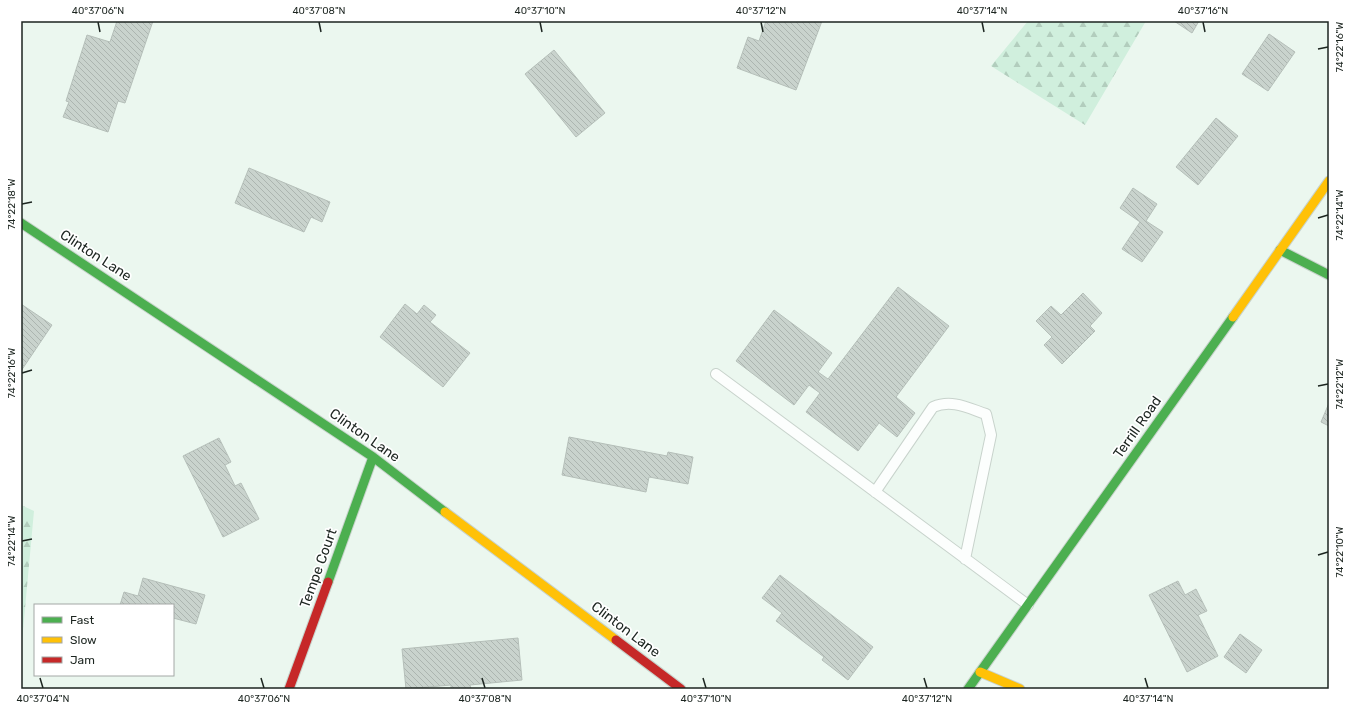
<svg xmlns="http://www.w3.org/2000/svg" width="1350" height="710" font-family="Rubik,sans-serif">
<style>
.forest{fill:url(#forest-firs)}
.building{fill:url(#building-back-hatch);stroke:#b5bfb9}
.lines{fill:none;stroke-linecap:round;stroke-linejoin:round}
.lane-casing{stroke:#c8d3cc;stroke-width:12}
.fast-casing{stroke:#c8d3cc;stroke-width:11}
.slow-casing{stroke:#c8d3cc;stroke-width:11}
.jam-casing{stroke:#c8d3cc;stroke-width:11}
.lane{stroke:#fcfefd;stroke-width:10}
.fast{stroke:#4caf50;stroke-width:9}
.slow{stroke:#ffc107;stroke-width:9}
.jam{stroke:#c62828;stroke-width:9}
.ticks{fill:none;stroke:#1c2520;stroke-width:1.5}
.labels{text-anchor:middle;stroke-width:3.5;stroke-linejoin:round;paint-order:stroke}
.street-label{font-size:14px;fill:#1c2520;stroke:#fff}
.neatline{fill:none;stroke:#1c2520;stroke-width:1.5}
.ticks-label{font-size:10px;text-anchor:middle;fill:#1c2520}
</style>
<defs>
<pattern id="forest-firs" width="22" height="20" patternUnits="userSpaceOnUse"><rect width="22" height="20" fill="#d0efdd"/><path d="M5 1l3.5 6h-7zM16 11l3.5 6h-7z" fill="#b2cdbd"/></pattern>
<pattern id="building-back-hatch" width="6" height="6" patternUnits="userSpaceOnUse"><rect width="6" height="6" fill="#c9d3cd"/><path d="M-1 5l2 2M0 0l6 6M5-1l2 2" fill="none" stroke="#acb5b0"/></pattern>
</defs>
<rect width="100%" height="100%" fill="#ebf7ef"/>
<path class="forest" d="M1028 21H1146L1085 125 991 66Z
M21 505 34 511 21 652Z"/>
<path class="building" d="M117 21H153L125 103 118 101 108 132 63 117 69 102 66 101 87 35 110 42Z
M766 21H822L796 90 737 68 748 37 759 41Z
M1174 21H1199L1192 33Z
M1269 34 1295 52 1268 91 1242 74Z
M554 50 605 113 576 137 525 74Z
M1216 118 1238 136 1198 185 1176 167Z
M249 168 330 202 322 222 311 217 304 232 235 203Z
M1133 188 1157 204 1146 221 1163 232 1142 262 1122 249 1140 222 1120 208Z
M898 287 949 326 896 397 915 413 897 437 879 423 858 451 806 412 820 393 809 385 794 405 736 361 774 310 832 353 818 372 828 379Z
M1083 293 1102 313 1090 326 1095 331 1062 364 1044 345 1052 337 1036 321 1051 306 1061 315Z
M21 304 52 325 21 371Z
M405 304 417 314 424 305 436 315 430 322 470 353 443 387 380 337Z
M1329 403V426L1321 422Z
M569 437 667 456 668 452 693 457 688 484 649 477 646 492 562 475Z
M219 438 231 462 225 465 235 486 241 483 259 519 223 537 183 456Z
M780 575 873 647 848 680 822 660 824 657 776 621 782 613 762 598Z
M143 578 205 595 196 624 173 618V605H120L124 592 138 596Z
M1178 581 1185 595 1196 589 1207 611 1198 615 1218 656 1187 672 1149 595Z
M1240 634 1262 650 1246 673 1224 657Z
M518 638 522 680 470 685 471 689H451V685L406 689 402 649Z"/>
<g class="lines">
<defs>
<path id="lane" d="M716 374 1028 605
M875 492 933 407C952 399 968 408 986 414L991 435 965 559"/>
<path id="fast" d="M21 223 373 457 445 512
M1280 250 1329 275
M328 582 373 457
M968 689 1233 317"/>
<path id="slow" d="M1233 317 1329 181
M445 512 616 640
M980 672 1020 689"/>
<path id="jam" d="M616 640 681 689
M289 689 328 582"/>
</defs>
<use href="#lane" class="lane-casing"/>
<use href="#fast" class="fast-casing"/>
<use href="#slow" class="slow-casing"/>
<use href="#jam" class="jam-casing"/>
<use href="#lane" class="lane"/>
<use href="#fast" class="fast"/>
<use href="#slow" class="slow"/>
<use href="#jam" class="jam"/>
</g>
<path class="ticks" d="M98 22 100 32M319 22 321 32M540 22 542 32M761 22 763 32M982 22 984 32M1203 22 1205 32M1318 49 1328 47M22 204 32 202M1318 218 1328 215M22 373 32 370M1318 386 1328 384M22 541 32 539M1318 555 1328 552M40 678 43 688M261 678 264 688M482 678 485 688M703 678 706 688M924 678 927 688M1145 678 1148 688"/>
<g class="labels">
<g class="street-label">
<text transform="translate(96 255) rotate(33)" y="5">Clinton Lane</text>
<text transform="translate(1137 427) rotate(-55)" y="5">Terrill Road</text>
<text transform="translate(365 435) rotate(35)" y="5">Clinton Lane</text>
<text transform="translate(318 568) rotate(-70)" y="5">Tempe Court</text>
<text transform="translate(626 629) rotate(37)" y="5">Clinton Lane</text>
</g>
</g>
<rect width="1350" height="710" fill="none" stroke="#ffffff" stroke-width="44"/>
<rect x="34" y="604" width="140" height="72" fill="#ffffff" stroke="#a4a8a6"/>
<rect x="42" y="617" width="20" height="6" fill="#4caf50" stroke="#a4a8a6"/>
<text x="70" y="624" font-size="12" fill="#1c2520">Fast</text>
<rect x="42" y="637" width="20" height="6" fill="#ffc107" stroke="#a4a8a6"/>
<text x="70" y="644" font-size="12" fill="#1c2520">Slow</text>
<rect x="42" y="657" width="20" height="6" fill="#c62828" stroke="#a4a8a6"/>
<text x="70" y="664" font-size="12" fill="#1c2520">Jam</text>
<rect x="22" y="22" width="1306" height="666" class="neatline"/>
<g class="ticks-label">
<text x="98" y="14">40°37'06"N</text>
<text x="319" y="14">40°37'08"N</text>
<text x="540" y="14">40°37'10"N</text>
<text x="761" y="14">40°37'12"N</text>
<text x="982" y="14">40°37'14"N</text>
<text x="1203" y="14">40°37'16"N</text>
<text transform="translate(1339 47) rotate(-90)" y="4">74°22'16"W</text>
<text transform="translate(11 204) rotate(-90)" y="4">74°22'18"W</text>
<text transform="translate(1339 215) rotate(-90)" y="4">74°22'14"W</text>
<text transform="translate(11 373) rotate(-90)" y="4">74°22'16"W</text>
<text transform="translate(1339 384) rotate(-90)" y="4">74°22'12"W</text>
<text transform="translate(11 541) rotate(-90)" y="4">74°22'14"W</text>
<text transform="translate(1339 552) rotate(-90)" y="4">74°22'10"W</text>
<text x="43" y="702">40°37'04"N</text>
<text x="264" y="702">40°37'06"N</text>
<text x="485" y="702">40°37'08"N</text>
<text x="706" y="702">40°37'10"N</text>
<text x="927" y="702">40°37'12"N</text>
<text x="1148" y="702">40°37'14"N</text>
</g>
</svg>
